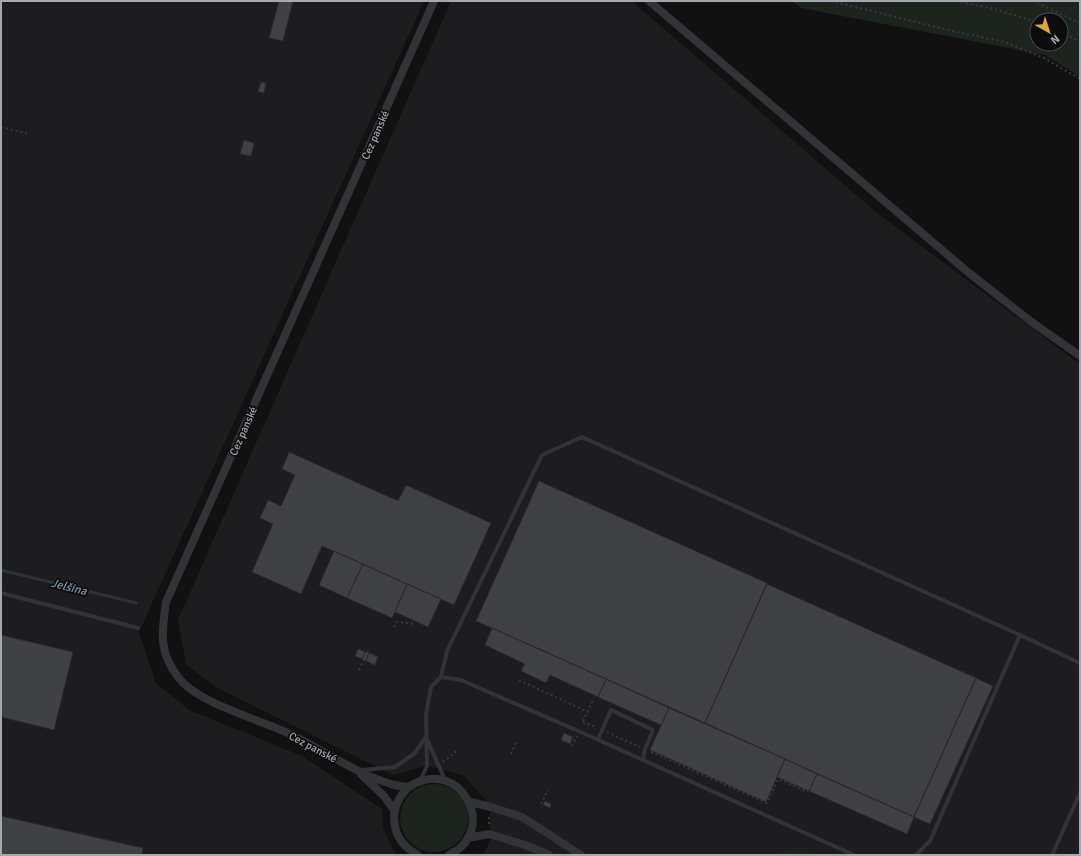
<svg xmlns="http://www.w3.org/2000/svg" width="1081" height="856" font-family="Signika,sans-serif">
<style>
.built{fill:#1d1d1f}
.green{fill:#1d241e;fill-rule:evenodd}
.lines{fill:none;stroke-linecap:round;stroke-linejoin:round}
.stream{stroke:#2b3339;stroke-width:3}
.building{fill:#404145;stroke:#2b2b2e}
.path{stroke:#383a3d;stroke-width:2;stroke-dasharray:2 3;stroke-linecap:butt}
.lane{stroke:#323337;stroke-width:4}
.street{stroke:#323337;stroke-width:8}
.labels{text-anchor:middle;stroke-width:3.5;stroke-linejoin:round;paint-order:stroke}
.street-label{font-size:11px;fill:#a3a8b1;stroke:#0c0c0d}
.water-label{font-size:12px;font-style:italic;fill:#7d96aa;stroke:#0c0c0d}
</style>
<rect width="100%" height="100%" fill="#111112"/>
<path class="built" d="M1 1H424L139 632 156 683 189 710 302 756 382 809 383 829 396 855H1Z
M451 1H632L877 213 1080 364V855H483L490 841V805L463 775 427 766 393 775 214 686 186 664 178 620Z"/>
<path class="green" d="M791 1H1080V77L1045 55 801 8ZM1037 20H1061V44H1037Z
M400 818a34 34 0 1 1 68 0a34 34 0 1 1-68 0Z
M792 848H805L820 855H778Z"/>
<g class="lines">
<path class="stream" d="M1 570 136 603"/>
</g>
<path class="building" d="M279 1H293L283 41 269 38Z
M261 82 266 83 264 93 258 92Z
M244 140 254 143 251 156 240 154Z
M289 452 398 501 406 485 491 523 454 605 322 546 301 594 252 572 273 524 260 518 268 500 281 506 295 475 282 469Z
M539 481 767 583 705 723 476 621Z
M334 551 363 564 347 598 319 585Z
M363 564 407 584 392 618 347 598Z
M407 584 441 599 428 627 395 612Z
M767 584 976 678 914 817 705 723Z
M492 628 606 679 598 697 550 675 546 683 521 671 525 664 485 645Z
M1 635 73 652 54 730 1 717Z
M358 649 365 652 362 659 355 656Z
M365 652 369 653 366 661 362 659Z
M369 653 378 657 375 665 366 661Z
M976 678 993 686 930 824 914 817Z
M606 679 669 708 661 725 598 697Z
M669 708 785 759 766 802 650 750Z
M564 733 573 737 570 744 561 740Z
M785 759 817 774 809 791 777 777Z
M817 774 914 817 907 834 809 791Z
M545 801 551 804 550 808 543 805Z
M1 816 143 848 142 855H1Z"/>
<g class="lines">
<path class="path" d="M831 1 952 31 1005 42 1044 58 1080 79
M956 1 991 8 1037 22
M1033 1 1080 23
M1061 32 1080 42
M1 127 29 134
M394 627 397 622 415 624
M359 670 368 651
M519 680 588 712
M583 721 594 698
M583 722 596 727
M607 732 640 747
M572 746 577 736
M651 752 767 803 778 779 808 792
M511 754 516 742
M443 762 458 750
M541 804 548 790
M489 824V817"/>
<path class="lane" d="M1 593 138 628
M1020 635 1080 663
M441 677 461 680 477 687 583 733 854 855
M427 739 445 780
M598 739 611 710 653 730 645 749 643 760
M362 770 395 767 414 754 426 737
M420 781 427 766 426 714 431 687 441 677 447 651 542 455 582 437 1020 635 930 841 916 855
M1052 855 1080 793"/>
<path class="street" d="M649 1 969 273 1033 323 1080 356
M361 774 384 796 394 810
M409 787C403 786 396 786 391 784 354 773 322 749 288 733 258 719 197 703 178 677 158 651 162 632 166 602L434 1
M470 802 491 807 522 817 581 855
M468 838 489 834 525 845 549 855
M418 855C402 846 394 835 394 816 395 804 402 791 412 785 462 757 499 832 449 855"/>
</g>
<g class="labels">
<g class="street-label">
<text transform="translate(375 135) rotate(-66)" y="4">Cez panské</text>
<text transform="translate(243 431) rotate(-66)" y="4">Cez panské</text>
<text transform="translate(313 747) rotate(28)" y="4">Cez panské</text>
</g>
<g class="water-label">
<text transform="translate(69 587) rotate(14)" y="4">Jelšina</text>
</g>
</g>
<rect width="1081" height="856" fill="none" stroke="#a3a8b1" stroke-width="4"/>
<g transform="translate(1049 32) rotate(141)"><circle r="19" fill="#0c0c0d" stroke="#484a4f"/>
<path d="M0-3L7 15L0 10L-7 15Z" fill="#e0a53b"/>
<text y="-6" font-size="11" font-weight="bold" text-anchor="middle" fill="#a3a8b1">N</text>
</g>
</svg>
